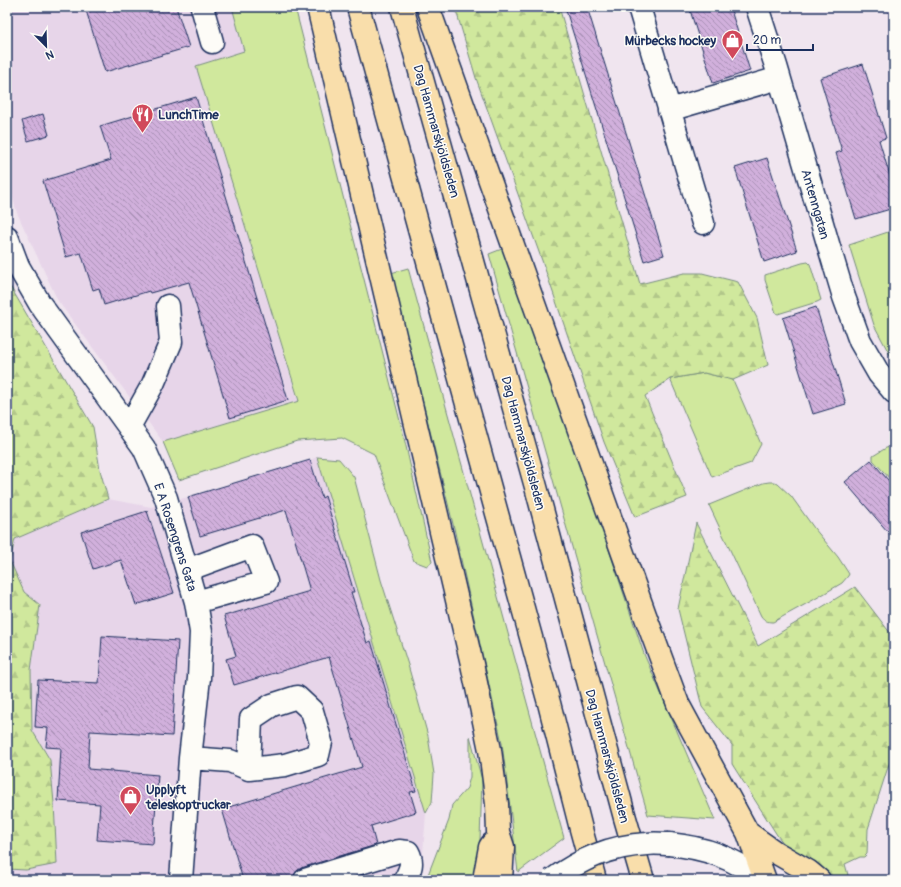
<svg xmlns="http://www.w3.org/2000/svg" width="901" height="887" font-family="Pangolin,sans-serif">
<style>
.built{fill:#e7d5e9}
.green{fill:#d0e89d;stroke:#768c7e}
.forest{fill:url(#forest-firs);stroke:#768c7e}
.building{fill:url(#building-back-hatch);stroke:#1b2f5e}
.lines{fill:none;stroke-linecap:round;stroke-linejoin:round}
.minor-casing{stroke:#1b2f5e;stroke-width:25}
.major-casing{stroke:#1b2f5e;stroke-width:25}
.minor{stroke:#fdfcf7;stroke-width:22}
.major{stroke:#f9deab;stroke-width:22}
.minor-bridge-casing{stroke:#1b2f5e;stroke-width:25;stroke-linecap:butt}
.minor-bridge{stroke:#fdfcf7;stroke-width:22}
.labels{text-anchor:middle;stroke-width:3;stroke-linejoin:round;paint-order:stroke}
.poi-label{font-size:13px;font-weight:bold;fill:#1b2f5e;stroke:#fdfcf7;text-anchor:start}
.street-label{font-size:13px;fill:#1b2f5e;stroke:#fdfcf7}
</style>
<defs>
<pattern id="forest-firs" width="22" height="20" patternUnits="userSpaceOnUse"><rect width="22" height="20" fill="#d0e89d"/><path d="M5 1l3.5 6h-7zM16 11l3.5 6h-7z" fill="#b2c78a"/></pattern>
<pattern id="building-back-hatch" width="6" height="6" patternUnits="userSpaceOnUse"><rect width="6" height="6" fill="#d1b0dc"/><path d="M-1 5l2 2M0 0l6 6M5-1l2 2" fill="none" stroke="#a990b6"/></pattern>
</defs>
<rect width="100%" height="100%" fill="#f0e5ef"/>
<filter id="ink" filterUnits="userSpaceOnUse"><feTurbulence type="fractalNoise" baseFrequency=".025" numOctaves="2"/><feDisplacementMap in="SourceGraphic" scale="8" xChannelSelector="R" yChannelSelector="G"/><feConvolveMatrix kernelMatrix="1 2 1 2 8 2 1 2 1" color-interpolation-filters="sRGB"/></filter>
<g filter="url(#ink)">
<path class="built" d="M7 7H232L244 51 196 66 298 401 163 442 58 301 17 213 9 184 7 185Z
M317 457 426 813 421 880H7V869L26 870 57 863 54 803 50 760 32 730 31 670 40 605 24 592 10 561 15 539 108 499 151 507 188 497 310 460Z"/>
<path class="green" d="M232 7H295L403 433 432 562 427 566 414 561 374 454 342 438 297 441 179 480 163 442 299 401 196 66 244 51Z
M894 230V360L890 355 874 325 849 245Z
M507 247 644 654 715 820 648 815 489 254Z
M808 262 810 264 821 300 817 302 781 313 778 314 776 313 765 280V275L802 263Z
M408 268 564 838 518 872 502 743 454 528 391 273Z
M704 373 733 380 761 444 751 463 712 477 670 379Z
M890 447 894 453V472L892 474 891 480 873 460V456L886 448Z
M317 457 339 459 354 477 381 580 408 665 428 736 434 774 432 802 426 813Z
M769 482H774L778 484 791 496 814 528 838 557 849 574 848 576 842 583 815 599 773 622C767 622 765 621 761 616L709 505 763 483Z
M470 736 482 780 480 840 473 880H426L449 820 452 805 467 788 470 777Z"/>
<path class="forest" d="M455 7H559L640 284 684 273H702L738 282 757 318 768 365 733 380 704 373 670 379 645 396 687 497 635 517 604 442 544 266 476 78Z
M7 281 93 427 100 470 108 499 15 539 10 561 24 592 40 605 31 670 32 730 50 760 54 803 57 864 26 870 7 869Z
M696 523 758 646 855 587 894 638V756L889 764 868 829 867 854 864 857H860L845 864 848 875 845 880H841L824 875 800 864 777 835 732 764V745L702 707 678 609Z"/>
<path class="building" d="M85 7H176L189 47 105 72Z
M565 7H587L664 255 644 261Z
M689 7H730L750 71 713 83Z
M863 64 886 138 879 140 894 189V208L856 219 836 153 842 151 820 78Z
M196 97 288 400 230 418 189 282 150 293 149 291 104 305 99 288 93 290 81 253 66 257 43 181 111 160 100 126Z
M43 114 49 135 28 141 22 121Z
M767 158 797 251 764 262 735 168Z
M816 307 846 404 813 414 783 318Z
M310 460 322 498 325 496 354 592H351L367 643 371 641 416 791 410 792 416 812 371 826 376 845 301 868 296 872 293 877V880H243L222 809 362 767 329 657 234 685 226 659 236 656 224 616 310 591 286 510 200 536 188 497Z
M871 460 894 487V539L845 482Z
M147 511 174 593 136 605 121 560 93 569 81 532Z
M102 636 178 641 172 736 90 731 88 769 158 775 153 844 97 840 100 804 58 801 61 748 46 747 48 728 35 727 38 680 99 683Z"/>
<g class="lines">
<defs>
<path id="minor" d="M202 7 212 42
M639 7 703 223
M757 7 776 66 829 247 844 297 860 341 879 374 894 392
M669 110 779 78
M7 237 18 266 40 304 144 448 166 498 196 602 201 632 199 678 190 758 181 880
M129 427 153 384 171 342 168 306
M187 570 252 546 266 582 196 602
M190 758 230 761 249 769 285 765 318 755 321 742 312 711 297 697 272 705 251 719 249 769
M669 844C707 848 731 857 763 880
M305 880 399 851 408 852C414 863 410 870 405 880"/>
<path id="major" d="M318 7 472 664 490 750 497 804 498 832 503 847 501 880
M358 7 549 703 581 829 595 880
M402 7 536 487 625 818 643 880
M428 7 645 615 678 704 748 833 765 880
M748 833 775 852 808 871 819 880
M484 880 490 847 492 844"/>
</defs>
<use href="#minor" class="minor-casing"/>
<use href="#major" class="major-casing"/>
<use href="#minor" class="minor"/>
<use href="#major" class="major"/>
<defs>
<path id="minor-bridge" d="M552 880C581 859 610 846 647 844 654 843 662 844 669 844"/>
</defs>
<use href="#minor-bridge" class="minor-bridge-casing"/>
<use href="#minor-bridge" class="minor-bridge"/>
</g>
</g>
<defs>
<symbol id="shop-pin" viewBox="-11 -11 22 30"><path d="M0 17L-7.5 6A9.5 9.5 0 1 1 7.5 6Z" fill="#d1495b" stroke="#fdfcf7"/><path d="M-5-2.5h2.3a2.7 3.5 0 0 1 5.4 0H5L5.5 6h-11ZM-1.5-2.5h3a1.5 2.3 0 0 0-3 0Z" fill="#fff"/></symbol>
<symbol id="restaurant-pin" viewBox="-11 -11 22 30"><path d="M0 17L-7.5 6A9.5 9.5 0 1 1 7.5 6Z" fill="#d1495b" stroke="#fdfcf7"/><path d="M-5-6h1v4h1v-4h1v4h1v-4h1v5L-1.5 .5V6h-2V.5L-5-1ZM5-6V6H3V1.5H1.5Q1.5-4 5-6Z" fill="#fff"/></symbol>
</defs>
<g fill-rule="evenodd">
<use href="#shop-pin" x="720" y="28" width="25" height="34"/>
<use href="#restaurant-pin" x="130" y="102" width="25" height="34"/>
<use href="#shop-pin" x="118" y="784" width="25" height="34"/>
</g>
<g class="labels">
<g class="poi-label">
<text x="716" y="45" text-anchor="end">Mürbecks hockey</text>
<text x="158" y="119">LunchTime</text>
<text x="146" y="794">Upplyft<tspan x="146" dy="15">teleskoptruckar</tspan></text>
</g>
<g class="street-label">
<text transform="translate(437 131) rotate(74)" y="5">Dag Hammarskjöldsleden</text>
<text transform="translate(816 204) rotate(74)" y="5">Antenngatan</text>
<text transform="translate(524 443) rotate(75)" y="5">Dag Hammarskjöldsleden</text>
<text transform="translate(176 537) rotate(72)" y="5">E A Rosengrens Gata</text>
<text transform="translate(608 756) rotate(75)" y="5">Dag Hammarskjöldsleden</text>
</g>
</g>
<rect width="901" height="887" fill="none" stroke="#fdfcf7" stroke-width="24"/>
<rect x="12" y="12" width="877" height="863" fill="none" stroke="#1b2f5e" stroke-width="1.5" filter="url(#ink)"/>
<g transform="translate(46 46) rotate(157)" stroke="#fdfcf7" stroke-width="3" paint-order="stroke">
<path d="M0-3L7 15L0 10L-7 15Z" fill="#1b2f5e"/>
<text y="-6" font-size="11" font-weight="bold" text-anchor="middle" fill="#1b2f5e">N</text>
</g>
<path d="M747 44v6h66v-6" fill="none" stroke="#1b2f5e" stroke-width="2"/>
<text x="753" y="44" font-size="12" fill="#1b2f5e" stroke="#fdfcf7" stroke-width="3" paint-order="stroke">20 m</text>
</svg>
